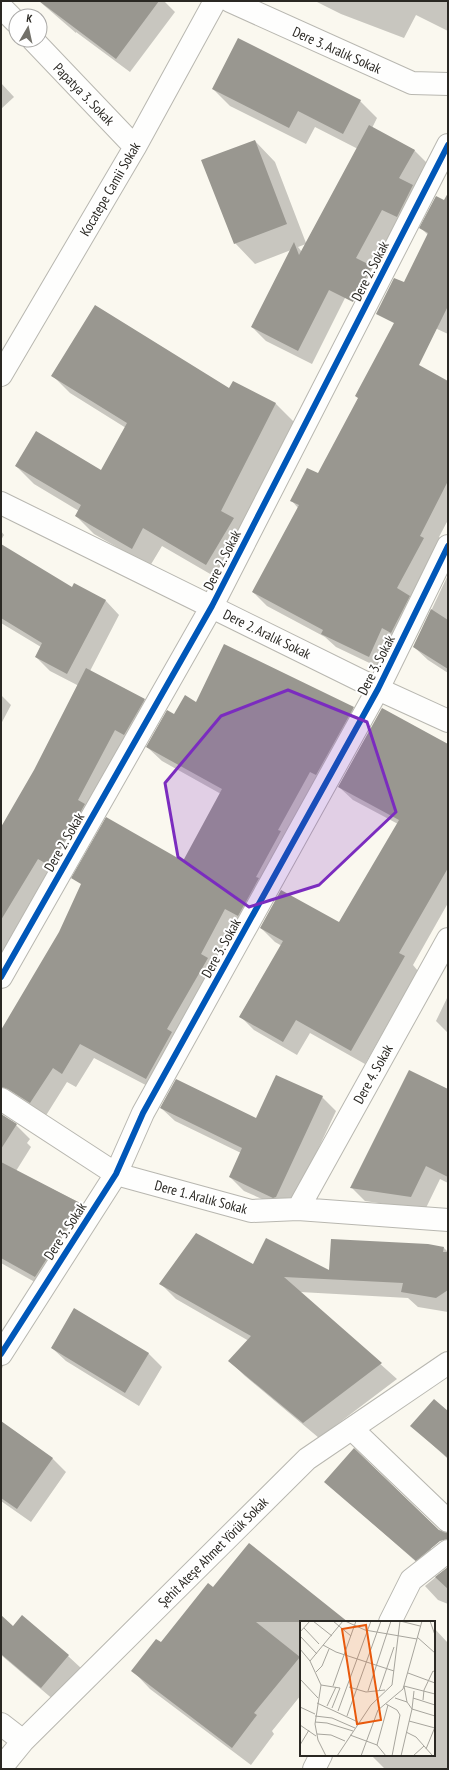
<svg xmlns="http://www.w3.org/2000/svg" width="449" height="1770" font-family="'PT Sans Narrow',sans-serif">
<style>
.shadow{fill:#0003;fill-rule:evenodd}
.building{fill:#999790}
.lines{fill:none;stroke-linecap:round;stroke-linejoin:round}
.minor-casing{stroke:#b8b7b0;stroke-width:24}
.minor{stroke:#fefefd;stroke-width:22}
.cycleway-casing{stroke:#fff;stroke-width:8}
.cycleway{stroke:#0057b8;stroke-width:6}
.marked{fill:#7b2cbf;fill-opacity:0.2;stroke:#7b2cbf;stroke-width:3;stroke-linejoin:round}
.labels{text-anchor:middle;stroke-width:4;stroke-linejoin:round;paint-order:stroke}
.street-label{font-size:14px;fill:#2a2823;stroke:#fff}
.inset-road{fill:none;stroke:#a7a59d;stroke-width:1}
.view{fill:#e8590c;fill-opacity:0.15;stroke:#e8590c;stroke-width:2}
.inset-edge{fill:none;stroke:#2a2823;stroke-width:2}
</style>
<rect width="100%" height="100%" fill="#faf8ef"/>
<path class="shadow" d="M39 1H164L175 12 130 72 76 32V33Z
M315 1H448V31L416 15 404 38 341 14Z
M1 83 14 97 1 109Z
M213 89 360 101 377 118 372 128 414 150 428 164 359 292 350 288 312 364 266 341 252 327 291 250 255 264 235 243 255 141 275 162 306 243 358 149 315 127 306 144 230 106ZM306 244 302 252 298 247Z
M448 203V334L409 316 428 235 421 228Z
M52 375 230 390 276 404 294 422 241 526 224 582 162 546 150 566 94 534 76 516 79 511 34 484 16 466 101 471 126 428 70 393Z
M448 382V520L439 537 448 545 382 669 336 647 325 637 267 606 253 592 298 508 292 501 319 475Z
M1 531 4 535 1 540Z
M1 546 72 588 106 601 119 615 90 671 144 700 158 713 1 961V829L35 771 79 686 50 671 36 657 41 647 1 623Z
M448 575V673L428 660 414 647Z
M1 695 11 705 1 724Z
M196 703 353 708 368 722 161 1093 94 1058 76 1087 67 1082 45 1117 1 1096V1032L183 863 221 794 162 761 147 747 175 715Z
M448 746V903L413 965 418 971 365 1064 310 1033 297 1055 254 1030 240 1016 282 946 275 942 261 928 339 923 398 824 353 800 339 787Z
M448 996V1033L436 1021Z
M448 1090V1183L440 1179 425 1210 365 1201 352 1188Z
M322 1097 336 1111 289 1211 244 1191 230 1177 241 1153 175 1121 161 1108 256 1120Z
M1 1112 3 1116 16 1125 30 1139 27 1143 31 1147 16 1171 82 1204 95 1218 49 1290 1 1263Z
M444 1248 448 1252V1312L418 1307 408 1298 300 1292 397 1379 319 1438 245 1376 230 1361 249 1341 176 1299 161 1284 253 1265 330 1272Z
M52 1348 148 1353 162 1367 139 1406 66 1361Z
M1 1351 4 1362 1 1372Z
M448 1412V1459L412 1426Z
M1 1422 53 1459 66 1472 31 1522 1 1501Z
M326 1482 431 1549 445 1562 430 1574Z
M448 1567V1604L438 1600 425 1586Z
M213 1589 344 1622H301V1695L272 1731 274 1734 251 1765 150 1689 133 1671Z
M1 1616 13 1627 68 1656 82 1669 55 1701 1 1655Z
M434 1628 448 1643V1769H385L371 1755H434Z"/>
<path class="building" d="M39 1H159L116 59Z
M238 38 361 100 343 134 298 111 289 128 212 89Z
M369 125 415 150 399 178 413 185 397 217 382 210 356 258 372 266 353 302 329 290 298 351 251 327 294 242 299 255Z
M255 140 287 224 234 244 201 160Z
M448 193V306L419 365 448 381V481L420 536 424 538 397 588 410 596 391 633 382 628 369 657 321 634 323 630 252 592 299 505 290 501 307 468 318 473 358 398 355 396 394 323 376 314 394 278 404 282 428 233 419 228 436 196 444 200Z
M95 305 229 388 233 381 276 403 221 511 234 518 206 565 143 528 132 549 75 516 81 505 15 466 36 431 101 470 127 423 51 376Z
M1 544 72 587 74 583 106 600 67 674 35 657 42 643 1 618Z
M431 609 448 620V669L413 647Z
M224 644 354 707 316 775 310 772 278 830 281 831 256 877 259 878 238 916 225 909 201 954 208 958 167 1029 172 1032 146 1079 80 1044 62 1074 53 1068 30 1103 8 1089 1 1087V1030L59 932 81 884 71 878 106 817 183 861 222 789 146 747 167 710 174 714 185 695 196 702Z
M86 668 145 699 124 735 115 730 78 800 85 804 50 866 38 859 1 920V827L34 770Z
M382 708 448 744V868L399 953 405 956 351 1051 296 1020 283 1042 239 1017 283 941 260 928 281 890 339 922 399 820 338 787Z
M409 1070 448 1089V1177L426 1166 411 1197 350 1188Z
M276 1075 323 1096 276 1197 273 1198 229 1177 242 1148 160 1108 176 1079 256 1118Z
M1 1114 17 1124 1 1149Z
M1 1162 82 1204 35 1277 1 1258Z
M196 1233 253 1264 266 1238 329 1270 331 1239 428 1244 444 1247 443 1252H448V1290L436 1298 401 1292 403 1283 284 1277 382 1363 303 1423 228 1361 251 1336 159 1284Z
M74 1308 149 1353 125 1393 51 1348Z
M434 1399 448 1411V1458L410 1426Z
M1 1421 53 1458 17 1509 1 1498Z
M354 1448 439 1530 448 1533V1539L440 1541 416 1561 324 1482Z
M249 1543 348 1622H256L300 1657 254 1713 257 1715 232 1748 131 1671 156 1639 161 1642 208 1583 213 1587Z
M448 1567V1589L435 1577Z
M1 1615 13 1626 22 1615 69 1655 41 1688 1 1654Z"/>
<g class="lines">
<defs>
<path id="minor" d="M230 1 412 83 448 84
M1 7 16 22
M33 40 135 147
M1 375 135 147 215 1
M1 503 378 689 448 721
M1 977 212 606 448 145
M1 1099 116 1174 251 1211 298 1209 448 1220
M298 1209 448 939
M1 1354 116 1174 143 1113 378 689 448 546
M352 1429 448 1521
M390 1622 411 1580 448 1551
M1 1724 23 1741
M1 1768 23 1741 307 1459 448 1363
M314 1769 321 1755"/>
</defs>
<use href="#minor" class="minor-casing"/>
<use href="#minor" class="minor"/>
<defs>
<path id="cycleway" d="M1 977 212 606 448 145
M1 1354 116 1174 143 1113 378 689 448 546"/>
</defs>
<use href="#cycleway" class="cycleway-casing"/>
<use href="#cycleway" class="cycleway"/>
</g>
<path class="marked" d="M288 690 367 722 396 812 319 885 249 907 178 857 165 783 221 716Z"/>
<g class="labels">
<g class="street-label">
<text transform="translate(337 50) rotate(24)" y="5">Dere 3. Aralık Sokak</text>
<text transform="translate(84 94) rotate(46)" y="5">Papatya 3. Sokak</text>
<text transform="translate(110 189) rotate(-60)" y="5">Kocatepe Camii Sokak</text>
<text transform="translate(370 271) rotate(-63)" y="5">Dere 2. Sokak</text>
<text transform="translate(222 560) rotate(-63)" y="5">Dere 2. Sokak</text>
<text transform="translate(267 634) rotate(26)" y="5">Dere 2. Aralık Sokak</text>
<text transform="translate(376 665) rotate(-63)" y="5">Dere 3. Sokak</text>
<text transform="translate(64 842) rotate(-60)" y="5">Dere 2. Sokak</text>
<text transform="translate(221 948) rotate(-61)" y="5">Dere 3. Sokak</text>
<text transform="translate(373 1074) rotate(-61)" y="5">Dere 4. Sokak</text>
<text transform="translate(201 1197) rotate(15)" y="5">Dere 1. Aralık Sokak</text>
<text transform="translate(65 1231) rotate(-57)" y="5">Dere 3. Sokak</text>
<text transform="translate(213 1552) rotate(-45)" y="5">Şehit Ateşe Ahmet Yörük Sokak</text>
</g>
</g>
<g transform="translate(300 1621)">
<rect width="135" height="135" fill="#faf8ef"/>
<path class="inset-road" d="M13 0 32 15M33 0 51 15M45 0 65 9 117 18M100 0 120 5M130 0 135 14M4 7 19 23M0 11 10 0M0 15 17 33M117 16 135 32M23 24 36 31 94 50M0 28 10 40 21 64 15 103 18 119 26 135M10 40 43 0M16 51 22 45 29 28M108 52 135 62M0 58 18 77M21 64 40 67 32 87M33 65 56 0M49 66 66 71 85 69M68 70 91 0M79 70 94 26M114 70 112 88 135 95M95 77 107 81M113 77 135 84M123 79 124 69 133 50 135 51M17 82 58 101M86 83 97 89 100 94 92 135M27 85 36 66M0 86 15 93M38 90 71 0M15 95 32 97 55 107M47 95 81 0M109 100 135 107M15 101 27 102 53 110M0 104 16 115M106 111 116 116 132 134M17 113 31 114 45 120M50 114 77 124 86 135M0 124 9 109M77 124 88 84M126 128 135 106M37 135 71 84 92 64 100 0M61 135 78 89 103 68 122 0M101 135 112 88 107 81 104 65 135 73M113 135 124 125"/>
<path class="view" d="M66 4 81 99 57 103 42 8Z"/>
<rect width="135" height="135" class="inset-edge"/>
</g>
<rect width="449" height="1770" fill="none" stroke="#2a2823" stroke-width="4"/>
<g transform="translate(28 28) rotate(9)"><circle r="19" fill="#ffffff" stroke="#aaa9a7"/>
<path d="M0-3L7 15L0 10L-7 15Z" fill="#73716a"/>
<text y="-6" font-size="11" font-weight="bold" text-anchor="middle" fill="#2a2823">K</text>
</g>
</svg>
